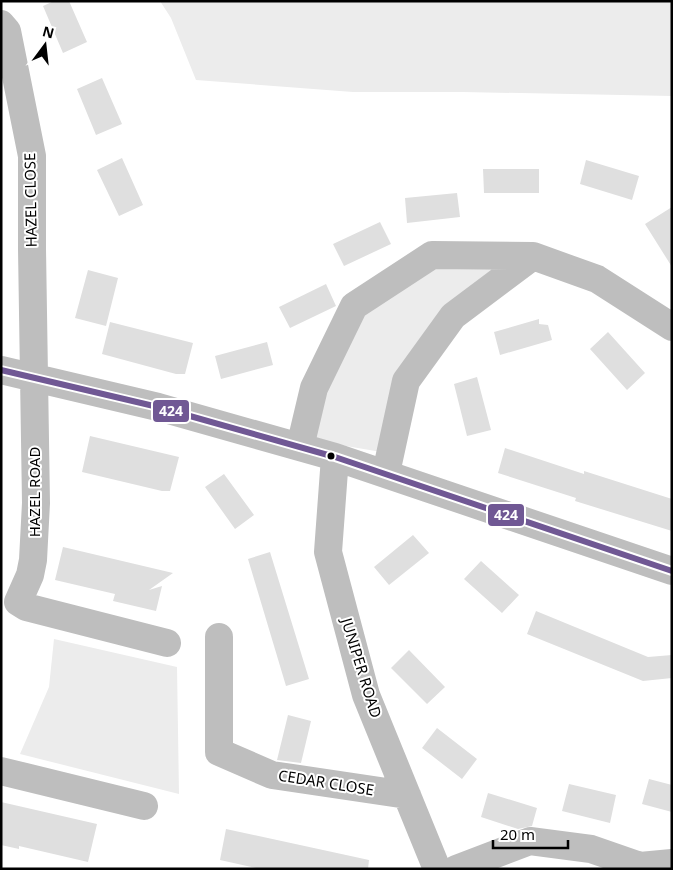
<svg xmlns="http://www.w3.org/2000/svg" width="673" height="870" font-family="'Noto Sans',sans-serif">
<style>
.green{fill:#ececec}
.building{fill:#dfdfdf}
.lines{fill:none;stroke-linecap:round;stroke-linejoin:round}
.minor{stroke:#bebebe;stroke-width:28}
.bus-1-casing{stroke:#fff;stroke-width:10}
.bus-1{stroke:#705894;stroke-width:6}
.bus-dot{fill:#000;stroke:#fff;stroke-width:2}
.labels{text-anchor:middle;stroke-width:4;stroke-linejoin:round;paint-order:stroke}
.street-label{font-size:15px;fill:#000;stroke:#fff}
.line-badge{stroke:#fff;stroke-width:2}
.badge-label{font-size:14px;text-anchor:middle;font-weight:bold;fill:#fff}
</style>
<rect width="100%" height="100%" fill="#fff"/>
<path class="green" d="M160 1H672V96L463 92H353L196 80 171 18Z
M519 261 452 310 387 453 311 440 318 392 358 312 433 263Z
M54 639 177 667 179 794 20 754 49 687Z"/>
<path class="building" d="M54 1H69L87 42 63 53 43 6Z
M102 78 122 124 96 135 77 89Z
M122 158 143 205 119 216 97 170Z
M586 160 639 176 632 200 580 184Z
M483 169H539V193H484Z
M457 193 460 217 407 223 405 198Z
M672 207V267L645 224Z
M380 222 391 244 344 266 333 244Z
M88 270 118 278 106 326 75 318Z
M326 284 336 306 290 328 279 307Z
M539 319V324L548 325 552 340 500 355 494 332Z
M110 322 193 343 185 374H176L102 354Z
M608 332 645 373 627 390 590 349Z
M267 342 273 365 221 379 215 356Z
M477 377 491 430 467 436 454 384Z
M90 436 179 457 170 491H162L82 472Z
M505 448 584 474V471L672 499V531L575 501 576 498 498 473Z
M224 474 254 515 235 529 205 487Z
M413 535 429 553 389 585 374 567Z
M63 547 173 573 149 590 162 586 156 611 113 601 115 594 55 580Z
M270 552 309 679 286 686 248 559Z
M481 561 519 595 502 613 464 579Z
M536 611 648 657 672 655V678L643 681 527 634Z
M409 650 445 687 427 704 391 668Z
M288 715 311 721 301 763 277 760Z
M437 728 477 759 462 779 422 748Z
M649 779 672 785V812L642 804Z
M569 784 616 795 610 823 562 811Z
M488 793 537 808 532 826 518 829 481 817Z
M1 802 97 824 88 862 19 846V849L1 845Z
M226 829 369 860 368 869H261L220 860Z"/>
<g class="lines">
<path class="minor" d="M1 24 7 31 32 156V249L36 503 33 560 30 575 18 602 26 607 167 643
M1 370 158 407 335 457 672 571
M300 447 314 388 354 306 432 255 533 256 597 279 672 327
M335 457 328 552 366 695 437 869
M386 473 406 381 453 316 533 256
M219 637V752L272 775 407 795
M1 771 144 806
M456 869 530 841 591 849 640 866 672 863"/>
<defs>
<path id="bus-1" d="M1 370 158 407 335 457 672 571"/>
</defs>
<use href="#bus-1" class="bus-1-casing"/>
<use href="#bus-1" class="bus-1"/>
</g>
<circle class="bus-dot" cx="331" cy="456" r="4.5"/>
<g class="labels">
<g class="street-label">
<text transform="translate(31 200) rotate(-91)" y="5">HAZEL CLOSE</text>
<text transform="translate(35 492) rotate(-90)" y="5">HAZEL ROAD</text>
<text transform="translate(361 668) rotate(73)" y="5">JUNIPER ROAD</text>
<text transform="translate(326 783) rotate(9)" y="5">CEDAR CLOSE</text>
</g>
</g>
<g class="line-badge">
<rect x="152" y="399" width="38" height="24" rx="5" fill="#705894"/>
<rect x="487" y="503" width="38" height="24" rx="5" fill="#705894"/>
</g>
<g class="badge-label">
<text x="171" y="416">424</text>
<text x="506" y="520">424</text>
</g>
<rect width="673" height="870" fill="none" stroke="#000000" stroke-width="5"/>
<g transform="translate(45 45) rotate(15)" stroke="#ffffff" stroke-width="4" paint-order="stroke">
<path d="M0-4L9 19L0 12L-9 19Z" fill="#000000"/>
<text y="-8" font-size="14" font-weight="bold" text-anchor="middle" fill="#000000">N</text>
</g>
<path d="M493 840v8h75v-8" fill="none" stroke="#000000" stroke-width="2.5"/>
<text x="500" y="840" font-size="15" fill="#000000" stroke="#ffffff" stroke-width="4" paint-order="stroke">20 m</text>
</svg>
